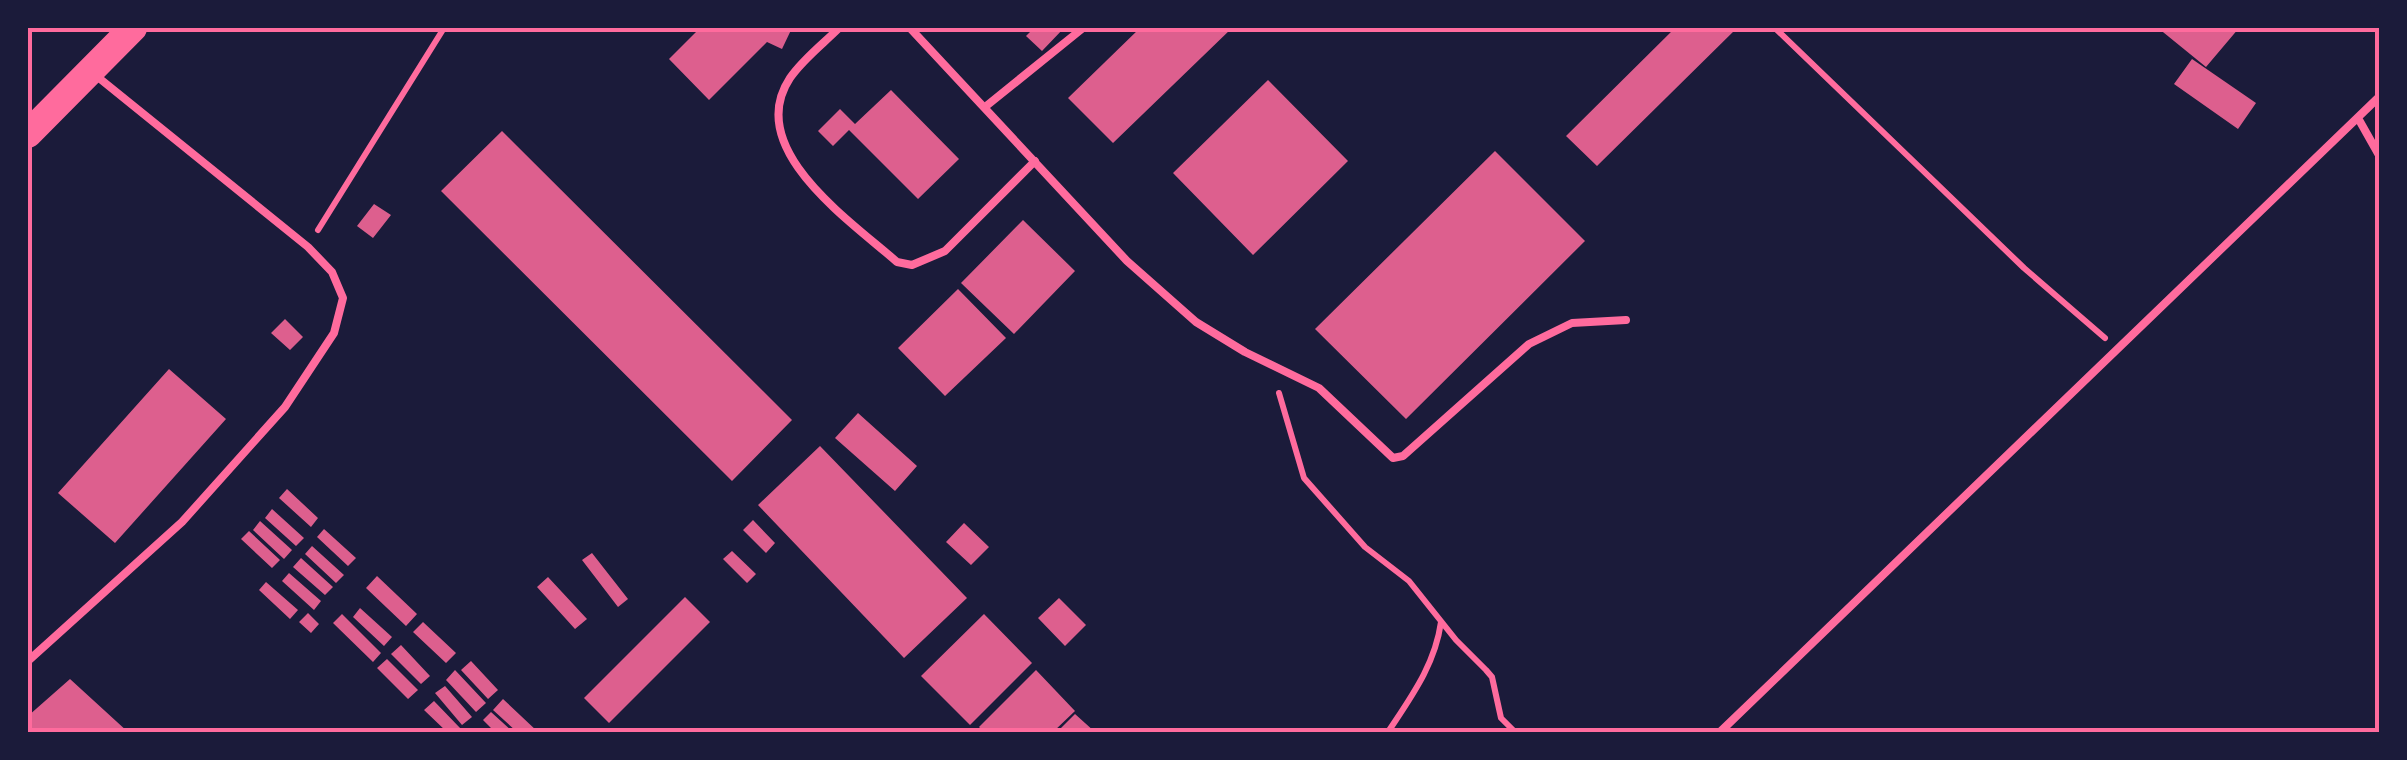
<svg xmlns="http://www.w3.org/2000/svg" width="2407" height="760" font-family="'PT Sans Narrow',sans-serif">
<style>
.building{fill:#dd5f8e}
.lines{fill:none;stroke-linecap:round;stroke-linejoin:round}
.path{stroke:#ff6b9d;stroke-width:6}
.service{stroke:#ff6b9d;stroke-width:8}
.trunk{stroke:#ff6b9d;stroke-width:28}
.neatline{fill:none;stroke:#ff6b9d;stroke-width:4}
</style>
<rect width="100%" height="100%" fill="#1b1b3a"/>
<path class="building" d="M700 28H792L782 49 767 42 709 100 669 59Z
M1034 28H1064L1042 51 1026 36Z
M1140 28H1232L1113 143 1068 98Z
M1675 28H1737L1597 166 1566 136Z
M2158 28H2239L2206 67Z
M2192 59 2256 103 2238 129 2174 84Z
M1268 80 1348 161 1253 255 1173 173Z
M891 90 959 159 918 199 849 130 833 146 818 131 840 109 855 124Z
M502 131 792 420 732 481 441 191Z
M1495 151 1585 241 1406 419 1315 329Z
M374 204 391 215 373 238 357 226Z
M1023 220 1075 271 1014 334 961 283Z
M958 289 1006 338 945 396 898 348Z
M285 319 303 337 290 350 271 333Z
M169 369 226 419 115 543 58 493Z
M858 413 917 466 895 491 835 438Z
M820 446 967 598 904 658 758 505Z
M287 489 318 518 311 527 279 498Z
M272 509 304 538 296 546 265 518Z
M753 520 775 543 766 553 743 530Z
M260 521 292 550 284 559 253 530Z
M964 523 989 547 971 565 946 542Z
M324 529 356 558 348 566 317 537Z
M249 531 280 560 272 568 241 539Z
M312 546 344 575 336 583 305 554Z
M732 551 756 574 747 583 723 559Z
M592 553 628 599 618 607 582 560Z
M301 558 333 587 325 595 293 567Z
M289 573 321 601 314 610 282 581Z
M377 576 417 614 406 626 366 588Z
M548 577 587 619 575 629 537 587Z
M266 582 298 610 290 619 259 590Z
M685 597 710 622 609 723 584 698Z
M1059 598 1086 625 1065 646 1038 618Z
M360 608 392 637 384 646 353 617Z
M308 613 319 624 311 633 299 622Z
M342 614 381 653 373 662 333 623Z
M984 614 1032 663 970 725 921 676Z
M423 622 456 653 446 663 413 632Z
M401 645 430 676 421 684 391 654Z
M387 659 418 690 408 699 377 668Z
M471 661 498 690 488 699 461 670Z
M455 670 486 703 476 712 446 680Z
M1036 670 1075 711 1053 732H984L979 727Z
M70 679 128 732H28V716Z
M445 686 472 717 462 725 435 693Z
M503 699 538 732H517L493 710Z
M434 701 461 729 458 732H447L424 710Z
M491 712 513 732H495L483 720Z
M1075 714 1095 732H1057Z"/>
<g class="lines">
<path class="path" d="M1775 28 2024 268 2105 338
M318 230 444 28
M1279 393 1304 478 1365 547 1409 581 1456 640 1486 670 1492 677 1501 718 1515 732
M1388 732C1411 697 1435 665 1441 622"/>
<path class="service" d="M839 28C823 44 803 59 790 78 743 149 851 221 897 262L912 265 945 251 1035 161
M910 28 1127 261 1196 322 1245 352 1319 388 1393 458 1403 456 1529 344 1572 323 1626 320
M985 107 1083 28
M2358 118 2380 157
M28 661 182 522 285 407 334 333 343 298 332 272 308 247 94 74
M1720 732 2380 96"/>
<path class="trunk" d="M28 134 133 28"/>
</g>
<rect width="2407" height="760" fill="none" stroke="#1b1b3a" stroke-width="60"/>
<rect x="30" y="30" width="2347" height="700" class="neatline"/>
</svg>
